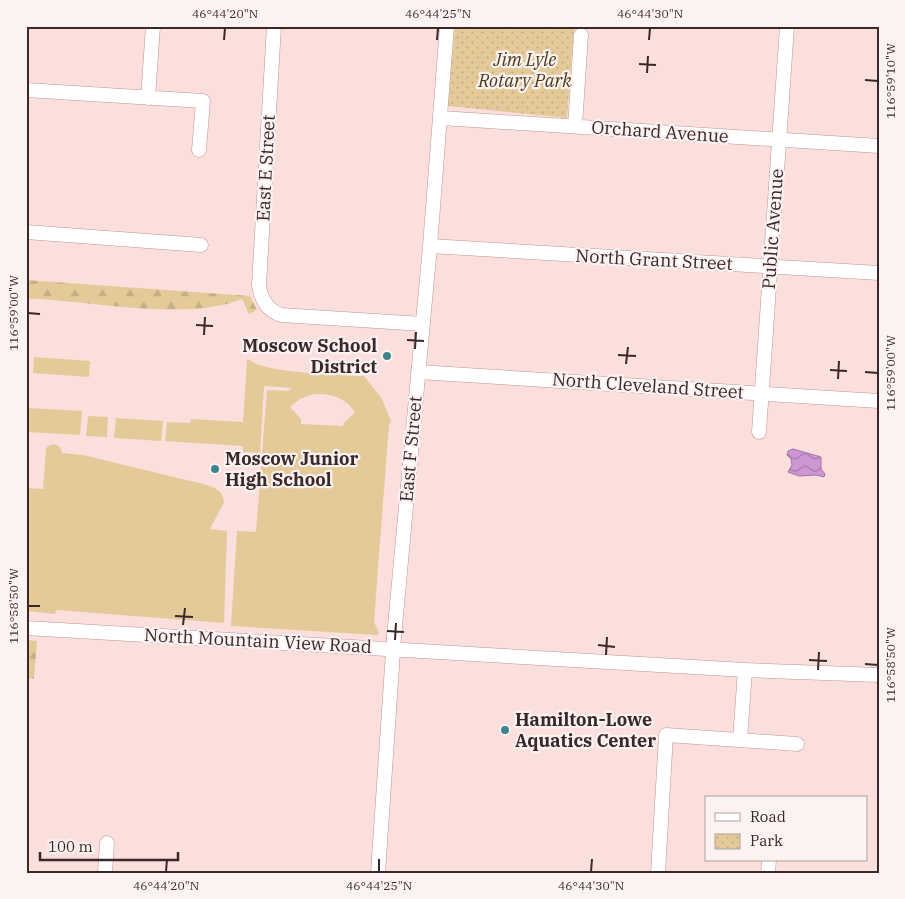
<svg xmlns="http://www.w3.org/2000/svg" width="905" height="899" font-family="'IBM Plex Serif',serif">
<style>
.grass{fill:#e4ca99;fill-rule:evenodd}
.forest{fill:url(#forest-firs)}
.park{fill:url(#park-dots)}
.water{fill:url(#water-waves);stroke:#a175a0}
.lines{fill:none;stroke-linecap:round;stroke-linejoin:round}
.minor-casing{stroke:#be9491;stroke-width:15}
.minor{stroke:#fff;stroke-width:14}
.ticks{fill:none;stroke:#392827;stroke-width:2}
.poi-dot{fill:#3d858b;stroke:#fbf2f1;stroke-width:2}
.labels{text-anchor:middle;stroke-width:4.5;stroke-linejoin:round;paint-order:stroke}
.park-label{font-size:18px;font-style:italic;fill:#4a3917;stroke:#fbf2f1}
.street-label{font-size:18px;fill:#392827;stroke:#fbf2f1}
.poi-label{font-size:18px;font-weight:bold;fill:#392827;stroke:#fbf2f1;text-anchor:start}
.neatline{fill:none;stroke:#392827;stroke-width:2}
.ticks-label{font-size:12px;text-anchor:middle;fill:#392827}
</style>
<defs>
<pattern id="forest-firs" width="22" height="20" patternUnits="userSpaceOnUse" patternTransform="scale(1.25)"><rect width="22" height="20" fill="#e4ca99"/><path d="M5 1l3.5 6h-7zM16 11l3.5 6h-7z" fill="#c4ae84"/></pattern>
<pattern id="park-dots" width="8" height="8" patternUnits="userSpaceOnUse" patternTransform="scale(1.25)"><rect width="8" height="8" fill="#e4ca99"/><path d="M2 2h.1M6 6h.1" fill="none" stroke="#c4ae84" stroke-width="1.8" stroke-linecap="round"/></pattern>
<pattern id="water-waves" width="16" height="10" patternUnits="userSpaceOnUse" patternTransform="scale(1.25)"><rect width="16" height="10" fill="#ce96d4"/><path d="M0 5q4-4 8 0t8 0" fill="none" stroke="#a87aac"/></pattern>
</defs>
<rect width="100%" height="100%" fill="#fbdfdd"/>
<path class="grass" d="M34 357 90 361 89 377 33 373Z
M247 360H250C264 373 342 375 364 376L382 399 391 421 389 425 376 594 374 622 379 633 377 635 231 626 237 531 256 532 267 390 288 391 292 388 264 386 260 453 243 452V446L165 441 167 422 190 423 191 419 243 422ZM314 394C331 393 346 398 355 412L344 423 343 426 301 424V419L290 407 300 399Z
M29 408 82 411 80 435 27 432Z
M88 416 108 417 107 437 86 436Z
M116 418 163 421 161 441 114 438Z
M55 444 61 448 62 453 83 455 203 484C214 487 223 490 224 502L210 529 227 531 224 623 56 610 55 614 26 611V488L43 489 46 448 50 445Z"/>
<path class="forest" d="M26 280 250 296 257 310 249 314 242 299C193 319 114 305 61 301 50 300 38 298 26 299Z
M26 640 37 641 34 679 26 678Z"/>
<path class="park" d="M455 26H574L567 118 448 106Z"/>
<path class="water" d="M793 449 821 457V469L825 474 824 477 816 475 799 476 788 472 792 465 791 459 787 455 788 451Z"/>
<g class="lines">
<defs>
<path id="minor" d="M274 26 259 285C261 299 267 310 281 315L423 324
M26 90 203 101 199 150
M148 98 153 26
M441 118 879 146
M575 126 581 35
M26 232 201 245
M430 246 879 273
M418 372 879 401
M759 432 787 26
M26 628 745 670 879 675
M740 740 745 670
M105 873 107 843
M378 873 394 637 430 246 447 26
M658 873 666 735 797 744
M768 873 769 860"/>
</defs>
<use href="#minor" class="minor-casing"/>
<use href="#minor" class="minor"/>
</g>
<path class="ticks" d="M224 40 225 28M437 40 438 28M649 40 650 28M639 64 656 65M647 73 648 56M865 80 878 81M28 313 40 314M196 325 213 326M204 335 205 317M407 340 424 341M415 349 416 332M618 355 636 356M626 364 628 347M830 370 847 371M865 372 878 373M838 379 839 361M28 606H40M175 616 193 617M183 625 185 608M387 631 404 632M395 640 396 623M598 645 615 647M606 655 607 637M809 660 827 661M865 664 878 665M818 670 819 652M166 872 167 859M379 872V859M591 872 592 859"/>
<g class="poi-dot">
<circle cx="387" cy="356" r="5"/>
<circle cx="215" cy="469" r="5"/>
<circle cx="505" cy="730" r="5"/>
</g>
<g class="labels">
<g class="park-label">
<text x="525" y="66">Jim Lyle<tspan x="525" dy="21">Rotary Park</tspan></text>
</g>
<g class="street-label">
<text transform="translate(660 132) rotate(4)" y="6">Orchard Avenue</text>
<text transform="translate(266 168) rotate(-87)" y="6">East E Street</text>
<text transform="translate(773 229) rotate(-86)" y="6">Public Avenue</text>
<text transform="translate(654 260) rotate(3)" y="6">North Grant Street</text>
<text transform="translate(648 386) rotate(4)" y="6">North Cleveland Street</text>
<text transform="translate(411 449) rotate(-85)" y="6">East F Street</text>
<text transform="translate(258 641) rotate(3)" y="6">North Mountain View Road</text>
</g>
<g class="poi-label">
<text x="377" y="352" text-anchor="end">Moscow School<tspan x="377" dy="21">District</tspan></text>
<text x="225" y="465">Moscow Junior<tspan x="225" dy="21">High School</tspan></text>
<text x="515" y="726">Hamilton-Lowe<tspan x="515" dy="21">Aquatics Center</tspan></text>
</g>
</g>
<rect width="905" height="899" fill="none" stroke="#fbf2f1" stroke-width="55"/>
<rect x="705" y="796" width="162" height="65" fill="#fbf2f1" stroke="#ada1a0"/>
<rect x="715" y="813" width="25" height="8" fill="#ffffff" stroke="#ada1a0"/>
<text x="750" y="822" font-size="15" fill="#392827">Road</text>
<rect x="715" y="834" width="25" height="15" fill="url(#park-dots)" stroke="#ada1a0"/>
<text x="750" y="846" font-size="15" fill="#392827">Park</text>
<path d="M40 852v8h138v-8" fill="none" stroke="#392827" stroke-width="2.5"/>
<text x="48" y="852" font-size="15" fill="#392827" stroke="#fbf2f1" stroke-width="4" paint-order="stroke">100 m</text>
<rect x="28" y="28" width="850" height="844" class="neatline"/>
<g class="ticks-label">
<text x="225" y="18">46°44'20"N</text>
<text x="438" y="18">46°44'25"N</text>
<text x="650" y="18">46°44'30"N</text>
<text transform="translate(891 81) rotate(-90)" y="4">116°59'10"W</text>
<text transform="translate(14 313) rotate(-90)" y="4">116°59'00"W</text>
<text transform="translate(891 373) rotate(-90)" y="4">116°59'00"W</text>
<text transform="translate(14 606) rotate(-90)" y="4">116°58'50"W</text>
<text transform="translate(891 665) rotate(-90)" y="4">116°58'50"W</text>
<text x="166" y="890">46°44'20"N</text>
<text x="379" y="890">46°44'25"N</text>
<text x="591" y="890">46°44'30"N</text>
</g>
</svg>
